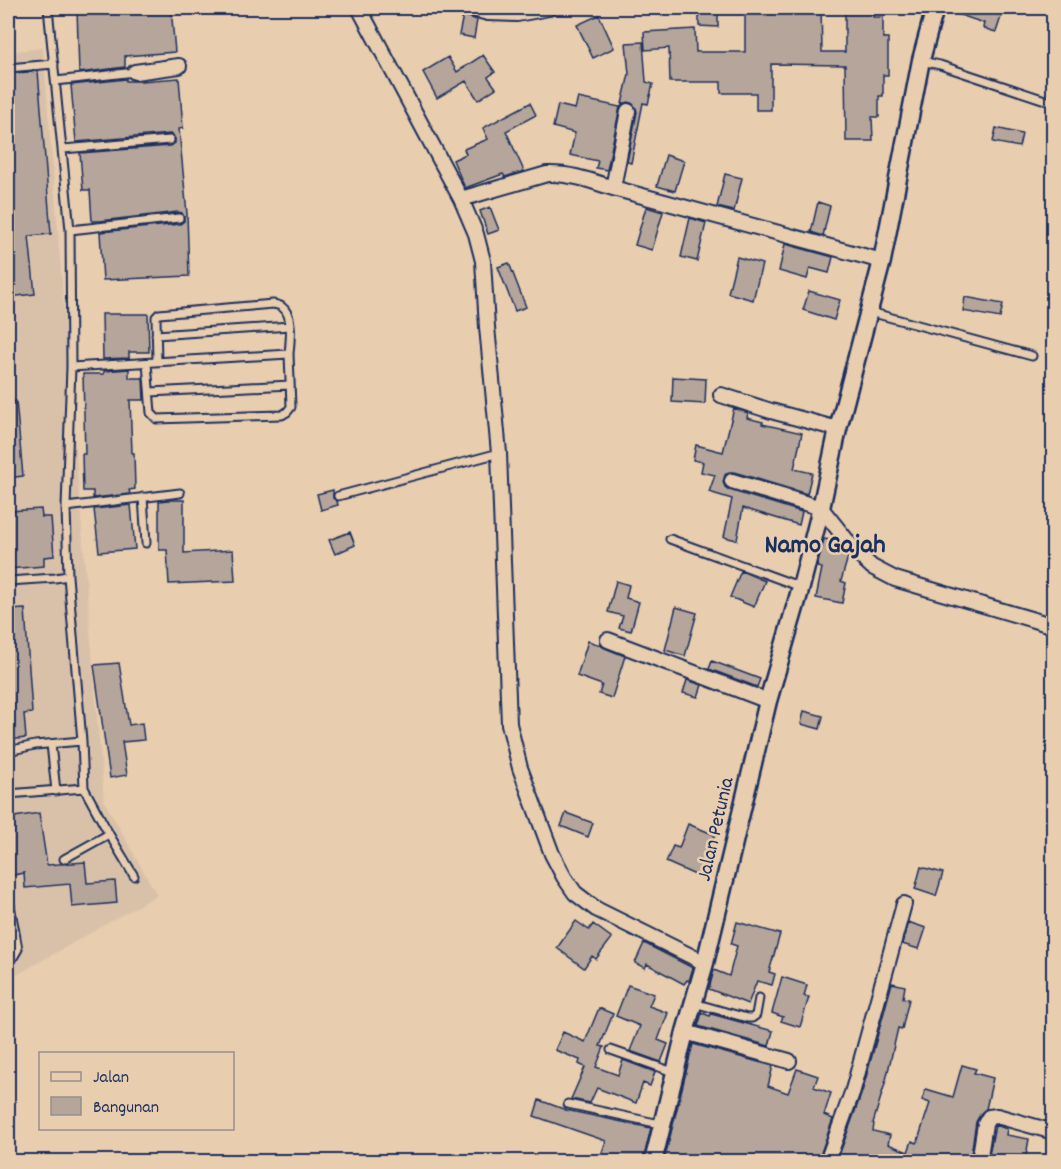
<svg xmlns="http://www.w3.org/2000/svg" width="1061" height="1169" font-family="Dekko,sans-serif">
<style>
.built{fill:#d9c1a9}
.building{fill:#b5a59b;stroke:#1b2f5e;stroke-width:1.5}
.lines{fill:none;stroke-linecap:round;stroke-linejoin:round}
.service-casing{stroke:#1b2f5e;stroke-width:11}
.minor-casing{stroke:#1b2f5e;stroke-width:18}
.tertiary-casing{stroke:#1b2f5e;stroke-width:21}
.service{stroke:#e8cdaf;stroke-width:7}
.minor{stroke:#e8cdaf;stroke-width:14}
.tertiary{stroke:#e8cdaf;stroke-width:16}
.labels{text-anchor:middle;stroke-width:5;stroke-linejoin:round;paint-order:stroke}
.street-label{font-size:21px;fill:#1b2f5e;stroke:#e8cdaf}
.district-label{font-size:27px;font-weight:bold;fill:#1b2f5e;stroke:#e8cdaf}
</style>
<rect width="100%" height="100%" fill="#e8cdaf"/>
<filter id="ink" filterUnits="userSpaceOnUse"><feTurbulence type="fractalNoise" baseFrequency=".0167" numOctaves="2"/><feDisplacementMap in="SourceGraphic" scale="12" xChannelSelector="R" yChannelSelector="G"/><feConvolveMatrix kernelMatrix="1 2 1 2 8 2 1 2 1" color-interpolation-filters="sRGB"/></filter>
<g filter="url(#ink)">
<path class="built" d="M43 48 104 801 157 895 8 980V52Z"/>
<path class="building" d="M77 8H171L175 52 125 56V67L79 73Z
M699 8H718V27L699 26Z
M745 8H821L822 52H845V8H873V17H883V38H888V75H883V96H879V117H872L873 141H846L845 65 771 64V110H756V93H721V82H670L669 48 645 50 644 32 695 29 696 52H745Z
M945 8H994L1003 11 996 32 983 28 984 23 945 10Z
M463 15 477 20 474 38 459 35Z
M599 15 614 48 593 58 577 25Z
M643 42 646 82 653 84 648 104 643 103 631 163 627 162 637 112 636 108 633 104 629 102 622 104 629 74 626 43Z
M483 55 495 72 488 77 496 88 478 100 466 81 437 98 423 72 448 57 457 72Z
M38 71 51 234 29 236 35 294 8 297V74Z
M179 78 183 128 179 129 187 214 189 276 103 280 100 232 180 224 184 221V217L182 213 178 212 100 221H92L90 190H83L80 153 170 146 175 143V139L173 135 170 134 76 142 71 85 126 79V81H141Z
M578 98 620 107 607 170 596 168 598 161 570 155 575 133 553 127 558 105 575 109Z
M530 103 536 115 506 131 524 171 505 177 503 174 465 188 453 160 466 154 464 149 488 139 483 128Z
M996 128 1022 134 1019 147 993 142Z
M666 155 684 161 675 191 657 186Z
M725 174 742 178 734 211 717 207Z
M818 202 830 206 823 236 811 232Z
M490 207 499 230 488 234 480 211Z
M646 207 663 212 652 250 635 245Z
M690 218 706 223 697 261 681 257Z
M785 244 833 257 829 273 810 268 807 279 779 271Z
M737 257 762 264 753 300 728 293Z
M509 263 526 307 515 311 498 267Z
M809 291 840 300 834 320 803 310Z
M965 297 1003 304 1000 318 963 311Z
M102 314H148L149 352H129V358L103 359Z
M129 369V378H143L144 400H130L132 453H134L135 489 129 490 130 494 93 498V491H83L82 454H85L83 374H104V371Z
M673 377 706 379 705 404 672 402Z
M16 401 23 476 8 478V402Z
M734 408 748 413 747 418 763 422 762 424 802 433 794 469 812 473 807 494 734 472H729L725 475 723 482 725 487 729 490 802 512 799 525 743 508 737 540 724 537 732 499 709 492 715 475 701 472 703 462 693 460 696 445 723 452Z
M333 490V498L337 501 338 505 321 510 317 494Z
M168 500H184V553L233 550 235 581 169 584 167 550H159V501Z
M131 505 135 549 99 552 94 509Z
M41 509 42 517H51L54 556 44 557V566L8 569V511Z
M350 532 355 545 335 554 329 540Z
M824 539 836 541 848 557 841 581 846 583 842 603 816 598 822 568 817 567Z
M741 571 765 581 754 607 730 597Z
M616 581 629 585 626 598 639 602 631 631 619 628 623 616 608 612Z
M676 607 697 613 685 656 665 650Z
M25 609 32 713 24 714 26 738 8 740V610Z
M588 641 600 645 605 648 625 656 612 698 599 694 602 685 577 676Z
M712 661 760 679 757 687 709 669Z
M119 663 129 725 142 723 144 740 122 742 127 775 110 778 94 665Z
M687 680 702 685 698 697 683 693Z
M804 711 823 716 820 729 801 724Z
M39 813 47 865 85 862 87 883 115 881 117 903 72 907 70 884 25 888 24 873 8 876V818Z
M566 813 593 823 588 837 561 826Z
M688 824 715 835 712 842 716 844 702 878 666 862 673 846 679 848Z
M921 867 943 873 936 896 915 889Z
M576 921 589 930 593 924 612 938 596 959 592 956 584 968 557 948Z
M737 922 780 934 769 972 775 974 772 985 757 981 748 1004 709 989 714 970 729 976 737 946 731 944Z
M908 922 926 928 919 949 902 944Z
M644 943 693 968 689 981 687 980 684 984 647 964 645 968 635 963Z
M782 977 807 985 804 996 809 997 800 1027 781 1021 783 1017 772 1013Z
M892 983 905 986 903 998 909 999 902 1029 898 1028 886 1080 873 1123 874 1124 873 1131 890 1135 888 1144 908 1152 912 1141 917 1143 930 1103 922 1100 926 1089 953 1097 962 1065 976 1069 974 1073 993 1078 986 1109 981 1113 976 1122 970 1161H837L862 1092Z
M628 985 654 994 649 1006 668 1013 658 1040 668 1044 661 1062 630 1051 640 1026 616 1016Z
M599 1008 613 1014 600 1046 604 1047 596 1067 618 1075 623 1060 655 1072 650 1086 643 1083 636 1103 597 1088 590 1103 571 1099 585 1067 579 1064 580 1060 555 1050 563 1032 585 1042Z
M702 1013 710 1016 711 1014 773 1031 769 1046 698 1026Z
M693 1044 773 1066 768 1086 788 1093 797 1069 818 1076 814 1087 831 1093 824 1115 833 1119 818 1161H664Z
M539 1100 566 1110 651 1128 643 1161H599L606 1141 534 1116Z
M995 1125 1007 1129 1006 1135 1029 1139 1025 1161 988 1160Z"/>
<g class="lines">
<defs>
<path id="service" d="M48 8 70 230 71 367 66 507 68 576 82 741 84 788 109 834 134 876
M922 61 940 65 1054 103
M8 68 54 64
M56 81 135 72
M63 149 170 140
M70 230 179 218
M870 312 1032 356
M156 335 290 326
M157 362 156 317 159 314 273 304C274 304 282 306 282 307 294 315 290 341 289 354
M71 367 289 354 291 407 287 412 282 415 157 419 151 413 147 363
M150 392 290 385
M338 496 499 453
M143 497 146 543
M66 507 180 493
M670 539 801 587
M8 581 55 578 68 576
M51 744 56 791
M8 751 35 745 82 741
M8 794 84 788
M64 859 109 834
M8 894 18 949 14 956 8 960
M694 1003 747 1018H752L756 1015 759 998
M611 1050 673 1072
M568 1104 660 1124"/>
<path id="minor" d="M359 8 461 199 476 234 483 261 487 327 499 453 509 724 520 768 552 854 564 877 575 893 596 909 705 963
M469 8 488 13 517 14 549 8
M135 72 179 66
M613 188 628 111
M461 199 547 174C570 173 591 181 613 188L882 261
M721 395 771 411 838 429
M732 481 821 508 857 553 872 567 895 579 1054 626
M608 640 768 701
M685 1032 789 1061
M827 1162 853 1090 904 904
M979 1162 985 1124 989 1117 997 1116 1054 1132"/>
<path id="tertiary" d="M653 1162 685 1032 705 963 768 701 801 587 821 508 838 429 882 261 921 60 935 8"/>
</defs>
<use href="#service" class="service-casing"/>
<use href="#minor" class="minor-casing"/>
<use href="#tertiary" class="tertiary-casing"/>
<use href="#service" class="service"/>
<use href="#minor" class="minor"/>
<use href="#tertiary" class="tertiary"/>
</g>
</g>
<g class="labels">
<g class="street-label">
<text transform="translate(714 829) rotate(-77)" y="7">Jalan Petunia</text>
</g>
<g class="district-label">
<text x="825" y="552">Namo Gajah</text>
</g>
</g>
<rect width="1061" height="1169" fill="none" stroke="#e8cdaf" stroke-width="30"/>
<rect x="15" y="15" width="1031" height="1139" fill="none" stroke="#1b2f5e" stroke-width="2" filter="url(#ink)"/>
<rect x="39" y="1052" width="195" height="78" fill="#e8cdaf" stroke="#968e8f" stroke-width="1.5"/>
<rect x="51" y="1072" width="30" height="9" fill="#e8cdaf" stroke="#968e8f" stroke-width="1.5"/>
<text x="93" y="1082" font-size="18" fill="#1b2f5e">Jalan</text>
<rect x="51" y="1097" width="30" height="18" fill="#b5a59b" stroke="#968e8f" stroke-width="1.5"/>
<text x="93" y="1112" font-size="18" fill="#1b2f5e">Bangunan</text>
</svg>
